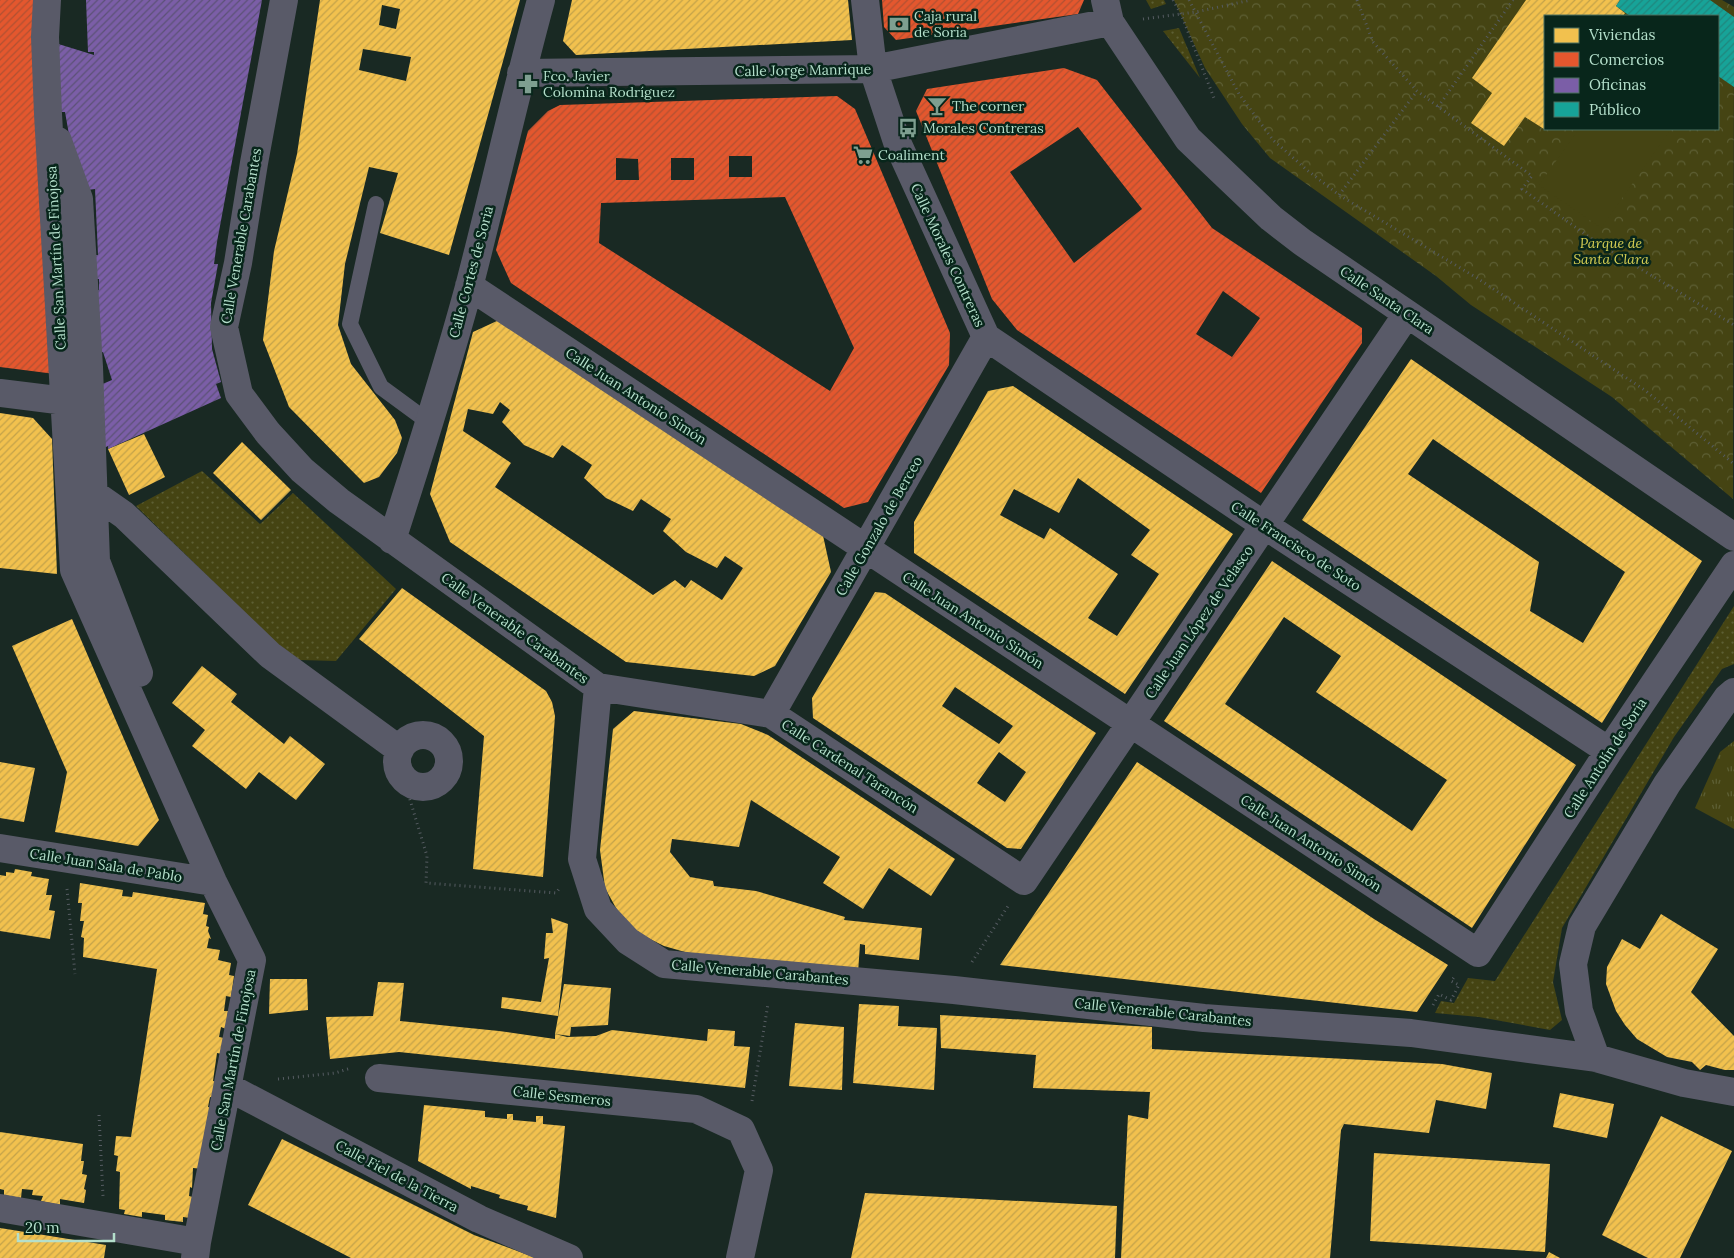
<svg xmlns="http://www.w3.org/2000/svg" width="1734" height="1258" font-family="Lora,serif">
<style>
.grass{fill:url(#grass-tufts)}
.park{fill:url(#park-crowns);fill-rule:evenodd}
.garden{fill:url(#garden-dots)}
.pitch{fill:#454413}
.homes{fill:url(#homes-hatch);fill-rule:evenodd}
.shops{fill:url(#shops-hatch);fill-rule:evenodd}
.offices{fill:url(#offices-hatch)}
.public{fill:url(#public-hatch)}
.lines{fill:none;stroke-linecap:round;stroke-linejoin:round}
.path{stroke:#565c62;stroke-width:3;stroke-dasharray:1 4;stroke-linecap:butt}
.lane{stroke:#595a68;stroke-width:16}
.street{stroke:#595a68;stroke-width:28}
.labels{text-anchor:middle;stroke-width:5;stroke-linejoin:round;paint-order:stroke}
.poi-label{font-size:14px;fill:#b4dfcb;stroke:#08261b;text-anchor:start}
.street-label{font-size:14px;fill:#b4dfcb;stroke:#08261b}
.park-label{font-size:14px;font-style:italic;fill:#d7cf53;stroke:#08261b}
</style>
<defs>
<pattern id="grass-tufts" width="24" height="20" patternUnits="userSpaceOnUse" patternTransform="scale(1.25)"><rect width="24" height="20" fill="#454413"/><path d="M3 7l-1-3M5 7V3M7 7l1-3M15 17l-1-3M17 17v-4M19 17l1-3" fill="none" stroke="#5d5f34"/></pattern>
<pattern id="park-crowns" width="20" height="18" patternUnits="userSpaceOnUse" patternTransform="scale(1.25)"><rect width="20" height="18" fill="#454413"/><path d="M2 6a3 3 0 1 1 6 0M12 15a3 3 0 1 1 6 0" fill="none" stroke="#5d5f34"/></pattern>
<pattern id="garden-dots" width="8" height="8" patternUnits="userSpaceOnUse" patternTransform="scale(1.25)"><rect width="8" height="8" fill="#454413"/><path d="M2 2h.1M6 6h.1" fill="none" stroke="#5d5f34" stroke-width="1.8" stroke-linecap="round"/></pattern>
<pattern id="homes-hatch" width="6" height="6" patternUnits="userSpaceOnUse" patternTransform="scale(1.25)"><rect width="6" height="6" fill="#f2c14e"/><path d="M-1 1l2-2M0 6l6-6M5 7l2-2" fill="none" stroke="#c3a24a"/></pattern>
<pattern id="shops-hatch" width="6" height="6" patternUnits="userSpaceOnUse" patternTransform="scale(1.25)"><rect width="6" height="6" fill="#e4572e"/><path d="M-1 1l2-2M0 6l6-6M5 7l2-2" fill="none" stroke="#b05132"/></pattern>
<pattern id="offices-hatch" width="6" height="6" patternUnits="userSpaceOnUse" patternTransform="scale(1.25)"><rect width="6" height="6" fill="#7b5ea7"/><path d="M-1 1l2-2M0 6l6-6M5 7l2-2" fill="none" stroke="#5c5277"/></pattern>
<pattern id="public-hatch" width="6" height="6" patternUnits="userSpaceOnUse" patternTransform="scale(1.25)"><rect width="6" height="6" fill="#17a398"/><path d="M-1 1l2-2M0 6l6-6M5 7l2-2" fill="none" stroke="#20867d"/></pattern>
</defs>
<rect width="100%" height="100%" fill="#192923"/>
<path class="grass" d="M1734 741V829L1695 808 1720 752Z"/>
<path class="park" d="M1174 0H1722L1734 7 1733 499 1612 397 1471 305 1436 276 1270 158 1242 124 1205 68ZM1545 16H1718V129H1545Z"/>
<path class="garden" d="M1146 0H1164L1166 4 1151 9Z
M1179 28 1200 78 1163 31Z
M202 471 260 524 293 493 396 589 336 661 300 660 275 642 136 506Z
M1734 606V664L1722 669 1674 737 1562 928 1553 982 1562 1020 1550 1030 1479 1017 1435 1013 1441 1001 1454 1003 1468 978 1495 981Z"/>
<path class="pitch" d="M1579 129H1671L1601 228 1539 185Z"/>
<path class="homes" d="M320 0H520L449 255 380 233 398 173 369 167 345 264 338 325 351 364 395 420 402 438 397 453 379 477 364 483 289 407 263 340 274 251 297 154ZM382 5 400 9 396 29 379 25ZM363 49 411 57 406 81 359 70Z
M572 0H848L852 40 576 55 563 41Z
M1526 0H1620L1616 6 1625 13 1623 16H1545V127L1544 129 1525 117 1504 146 1471 123 1492 93 1472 78Z
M499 320 822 531 831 572 775 666 754 676 626 662 450 542 430 494 473 332ZM500 402 510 410 502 422 524 445 553 458 562 445 592 465 584 478 606 498 633 511 641 499 671 519 663 531 686 552 717 568 725 556 743 568 722 600 691 580 685 588 675 580 653 595 495 487 511 463 463 431 468 409 493 414Z
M1411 359 1702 561 1602 723 1302 520ZM1433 439 1625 572 1583 643 1530 611 1539 562 1408 474Z
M1013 386 1233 534 1125 694 914 553V522L988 391ZM1078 478 1150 530 1131 555 1159 574 1117 636 1088 618 1118 574 1050 528 1044 539 1000 515 1014 489 1059 513Z
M0 413 33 418 52 439 57 574 0 568Z
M144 434 165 477 129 495 108 449Z
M242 442 291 490 261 520 213 473Z
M1272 561 1576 765 1472 928 1164 721ZM1284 617 1341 656 1316 692 1447 780 1412 831 1225 704Z
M402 588 546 691 552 702 555 716 543 877 473 869 484 736 359 639Z
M875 592 885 593 1096 733 1021 849 1007 848 813 718 812 698ZM955 687 1013 726 999 744 942 706ZM999 752 1026 772 1005 802 977 783Z
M72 619 159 820 138 846 55 832 67 772 12 646Z
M202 666 237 694 231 702 284 744 290 736 325 764 296 800 259 772 246 789 192 746 205 730 172 703Z
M634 711 741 724 768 735 955 859 931 896 889 868 863 909 823 883 840 857 751 800 739 847 672 839 670 852 690 877 713 881 714 886 756 891 845 917 844 920 922 928 919 960 865 954V945L860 944 858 973 692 954 664 946 644 936 627 923 616 908 605 888 600 850 613 729Z
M0 762 35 768 24 822 0 818Z
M1137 762 1374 919 1448 965 1417 1012 1000 965Z
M15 869 32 872 31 876 49 879 46 895H52L49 910 55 911 50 939 0 931V875L6 876V872L14 873Z
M80 883 123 890 122 896 132 897 133 892 205 903 203 914 208 915 206 926 209 927 208 931 211 939 209 938 207 948 220 950 218 960 231 963 229 975 234 976 231 997 226 996 224 1011H228L226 1029 221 1027 219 1037 224 1038 222 1054 217 1053 213 1081 218 1082 215 1098 210 1097 208 1107 213 1108 203 1169 193 1168 192 1188 190 1187 189 1196 193 1197 190 1218 183 1217V1222L165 1220V1215L142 1212V1217L124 1214 125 1210 119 1209 120 1172 116 1171 118 1156 114 1155 116 1136 131 1137 157 969 83 957 84 938 81 937 84 921H80L82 903H78Z
M1661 914 1718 949 1691 992 1734 1036V1070H1725L1706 1065 1700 1070 1692 1062 1667 1057 1637 1039 1625 1025 1616 1011 1606 984 1607 967 1622 939 1640 949Z
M551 918 568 924 558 1016 501 1008 502 997 541 1002 549 958 544 959 546 933H553Z
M270 979H307L308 1010 269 1014Z
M378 982 404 983 400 1021 499 1031 555 1039V1034L564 984 611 988 608 1025 571 1027 570 1036 555 1034 567 1037 596 1036 612 1030 707 1041 708 1029 735 1031 734 1046 750 1047 745 1088 399 1052 330 1059 326 1017 373 1016Z
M859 1004 899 1006 898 1026 937 1028 934 1090 853 1083Z
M940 1015 1152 1027V1049L1442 1064 1492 1073 1486 1109 1436 1100 1429 1133 1344 1124 1341 1130 1330 1258H1121L1128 1115 1148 1119 1150 1092 1033 1088 1036 1055 941 1048Z
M795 1023 844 1027 842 1090 789 1086Z
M1560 1093 1614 1104 1607 1138 1553 1127Z
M424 1105 485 1111V1117L507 1119V1114H513V1120L536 1122V1116H543V1124L565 1126 556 1218 527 1210 528 1206 499 1198 500 1195 471 1186V1189L418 1161Z
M1661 1116 1732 1151 1680 1258H1648L1602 1235Z
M0 1132 83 1144 81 1161H84L82 1174 87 1175 84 1189 86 1190 84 1203 60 1199V1205L41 1201 43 1196 32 1195 33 1190 22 1189 21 1198 4 1195V1190L0 1189Z
M282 1139 474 1235 536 1258H351L248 1205Z
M1374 1153 1550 1164 1545 1252 1370 1241Z
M865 1193 1117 1206 1115 1258H851Z
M0 1228 106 1245 104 1258H0Z
M1549 1252 1560 1258H1546Z"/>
<path class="shops" d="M0 0H36L55 374 0 367Z
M882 0H1084L1078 14 896 40 884 27Z
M1064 68 1097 80 1212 228 1362 328V343L1261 493 1017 330 992 299 916 111 927 89ZM1078 127 1142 209 1074 263 1010 172ZM1223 291 1260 318 1232 357 1196 334Z
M837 96 855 109 950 333 949 365 868 502 844 508 511 283 496 250 528 131 548 111 560 105ZM729 156H752V177H729ZM616 158 638 159 639 180H616ZM671 158H694V180H671ZM785 197 854 348 830 391 599 243 601 203Z"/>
<path class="offices" d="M86 0H262L217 242 214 264H218L211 303 212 349 221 382 216 384 221 398 108 449V446L104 448 100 385 112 380 103 352 99 353 96 291 99 290V279H95L93 255H98L95 189 79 191 65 112H60L52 42 94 55V52H88Z"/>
<path class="public" d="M1620 0H1710L1734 17V87L1718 76V16H1630L1616 6Z"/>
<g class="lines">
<path class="path" d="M1173 0 1181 14 1214 98
M1189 0 1239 94 1273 140 1307 170 1339 195 1477 278 1646 391 1734 464
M1357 0 1373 42 1417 91 1532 176 1522 189 1599 244 1734 325
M1143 19 1196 12 1251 0
M1438 107 1513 0
M1339 195 1417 91
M404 780 427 856 426 883 556 893 559 889
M67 889 75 974
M972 962 1008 906
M1433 1005 1439 994 1451 1000 1459 985 1451 981 1456 975
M278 1079 335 1073 351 1068
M752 1101 768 1004
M99 1115 103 1196"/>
<path class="lane" d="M376 204 350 324 381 387 430 423"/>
<path class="street" d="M47 0 45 37 48 114 74 570 213 882 252 960 197 1242 195 1258
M284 0 254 163 238 263 224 327 239 394 268 433 302 470 339 501 598 687 771 714 1024 881 1407 314
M865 0 873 69 897 142 986 337
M1105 0 1110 22 1188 139 1271 218 1302 242 1734 537
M521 73 873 69 1110 22
M58 141 79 199 89 367 78 383
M469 286 1478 953 1609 751 1734 565
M986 337 1264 525 1609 751
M89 367 96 561 139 673
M0 393 65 401
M94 494 124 515 270 655 400 750
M392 540C419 456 446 372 469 287 494 191 515 95 541 0
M598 687 582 859 598 909 628 941 664 964 954 990 1204 1018 1411 1033 1596 1058 1684 1083 1734 1092
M771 714 986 337
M397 761a26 26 0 1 1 52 0a26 26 0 1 1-52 0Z
M0 848 213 882
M1596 1058 1579 1011 1573 964 1582 926 1667 784 1727 698 1734 692
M379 1078 696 1109 741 1130 759 1170 740 1258
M228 1087 479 1219 569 1258
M0 1208 197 1242"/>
</g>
<defs>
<symbol id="bank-bare" viewBox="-9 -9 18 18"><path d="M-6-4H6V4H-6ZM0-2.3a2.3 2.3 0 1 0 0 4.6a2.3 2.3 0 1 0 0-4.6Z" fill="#7e9f90" stroke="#08261b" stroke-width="2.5" paint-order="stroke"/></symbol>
<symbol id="pharmacy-bare" viewBox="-9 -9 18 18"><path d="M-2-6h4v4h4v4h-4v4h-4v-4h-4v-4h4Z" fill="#7e9f90" stroke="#08261b" stroke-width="2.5" paint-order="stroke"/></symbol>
<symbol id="bar-bare" viewBox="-9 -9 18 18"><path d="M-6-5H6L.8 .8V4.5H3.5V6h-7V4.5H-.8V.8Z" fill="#7e9f90" stroke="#08261b" stroke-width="2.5" paint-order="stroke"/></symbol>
<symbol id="bus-bare" viewBox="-9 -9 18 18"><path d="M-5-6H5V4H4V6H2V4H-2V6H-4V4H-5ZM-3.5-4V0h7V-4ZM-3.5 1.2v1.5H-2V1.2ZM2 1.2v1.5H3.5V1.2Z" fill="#7e9f90" stroke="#08261b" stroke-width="2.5" paint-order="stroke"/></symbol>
<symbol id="supermarket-bare" viewBox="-9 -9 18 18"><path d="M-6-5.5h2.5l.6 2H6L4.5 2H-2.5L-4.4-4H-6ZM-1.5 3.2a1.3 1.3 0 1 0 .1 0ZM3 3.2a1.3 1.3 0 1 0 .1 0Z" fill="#7e9f90" stroke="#08261b" stroke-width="2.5" paint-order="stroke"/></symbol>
</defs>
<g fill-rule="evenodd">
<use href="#bank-bare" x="885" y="10" width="28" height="28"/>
<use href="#pharmacy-bare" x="514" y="70" width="28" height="28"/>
<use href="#bar-bare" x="923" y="92" width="28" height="28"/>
<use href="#bus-bare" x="894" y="114" width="28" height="28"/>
<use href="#supermarket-bare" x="849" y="141" width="28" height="28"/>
</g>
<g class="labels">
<g class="poi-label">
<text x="914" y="21">Caja rural<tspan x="914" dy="16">de Soria</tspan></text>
<text x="543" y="81">Fco. Javier<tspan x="543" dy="16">Colomina Rodríguez</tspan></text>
<text x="952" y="111">The corner</text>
<text x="923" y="133">Morales Contreras</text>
<text x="878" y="160">Coaliment</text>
</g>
<g class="street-label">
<text transform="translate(803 70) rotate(-1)" y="5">Calle Jorge Manrique</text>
<text transform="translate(241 236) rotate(-80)" y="5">Calle Venerable Carabantes</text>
<text transform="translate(948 255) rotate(65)" y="5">Calle Morales Contreras</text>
<text transform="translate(56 258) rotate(-93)" y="5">Calle San Martín de Finojosa</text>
<text transform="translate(471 272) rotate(-75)" y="5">Calle Cortes de Soria</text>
<text transform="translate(1387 300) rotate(34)" y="5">Calle Santa Clara</text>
<text transform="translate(636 396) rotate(33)" y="5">Calle Juan Antonio Simón</text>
<text transform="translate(879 526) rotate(-60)" y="5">Calle Gonzalo de Berceo</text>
<text transform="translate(1296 546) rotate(33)" y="5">Calle Francisco de Soto</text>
<text transform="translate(973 620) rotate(33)" y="5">Calle Juan Antonio Simón</text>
<text transform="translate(1199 622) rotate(-56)" y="5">Calle Juan López de Velasco</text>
<text transform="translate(515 628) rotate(36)" y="5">Calle Venerable Carabantes</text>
<text transform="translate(1605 758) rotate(-57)" y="5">Calle Antolín de Soria</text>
<text transform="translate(850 766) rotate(33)" y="5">Calle Cardenal Tarancón</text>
<text transform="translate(1311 843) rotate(33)" y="5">Calle Juan Antonio Simón</text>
<text transform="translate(106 865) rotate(9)" y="5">Calle Juan Sala de Pablo</text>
<text transform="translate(760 972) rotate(5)" y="5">Calle Venerable Carabantes</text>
<text transform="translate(1163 1012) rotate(6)" y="5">Calle Venerable Carabantes</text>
<text transform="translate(233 1060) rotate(-79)" y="5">Calle San Martín de Finojosa</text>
<text transform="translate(562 1096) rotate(6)" y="5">Calle Sesmeros</text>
<text transform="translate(397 1176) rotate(28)" y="5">Calle Fiel de la Tierra</text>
</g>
<g class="park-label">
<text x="1611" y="248">Parque de<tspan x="1611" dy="16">Santa Clara</tspan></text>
</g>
</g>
<rect x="1544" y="15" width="175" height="115" fill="#08261b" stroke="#4d7061"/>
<rect x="1554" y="28" width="25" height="15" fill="#f2c14e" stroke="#4d7061"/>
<text x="1589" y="40" font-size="15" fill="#b4dfcb">Viviendas</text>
<rect x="1554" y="52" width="25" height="15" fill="#e4572e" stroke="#4d7061"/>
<text x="1589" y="65" font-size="15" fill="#b4dfcb">Comercios</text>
<rect x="1554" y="78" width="25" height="15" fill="#7b5ea7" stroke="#4d7061"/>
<text x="1589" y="90" font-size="15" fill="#b4dfcb">Oficinas</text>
<rect x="1554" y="102" width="25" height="15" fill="#17a398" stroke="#4d7061"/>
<text x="1589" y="115" font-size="15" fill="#b4dfcb">Público</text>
<path d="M18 1233v8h96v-8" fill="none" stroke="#b4dfcb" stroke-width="2.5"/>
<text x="25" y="1233" font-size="15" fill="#b4dfcb" stroke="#08261b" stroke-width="4" paint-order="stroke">20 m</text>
</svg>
